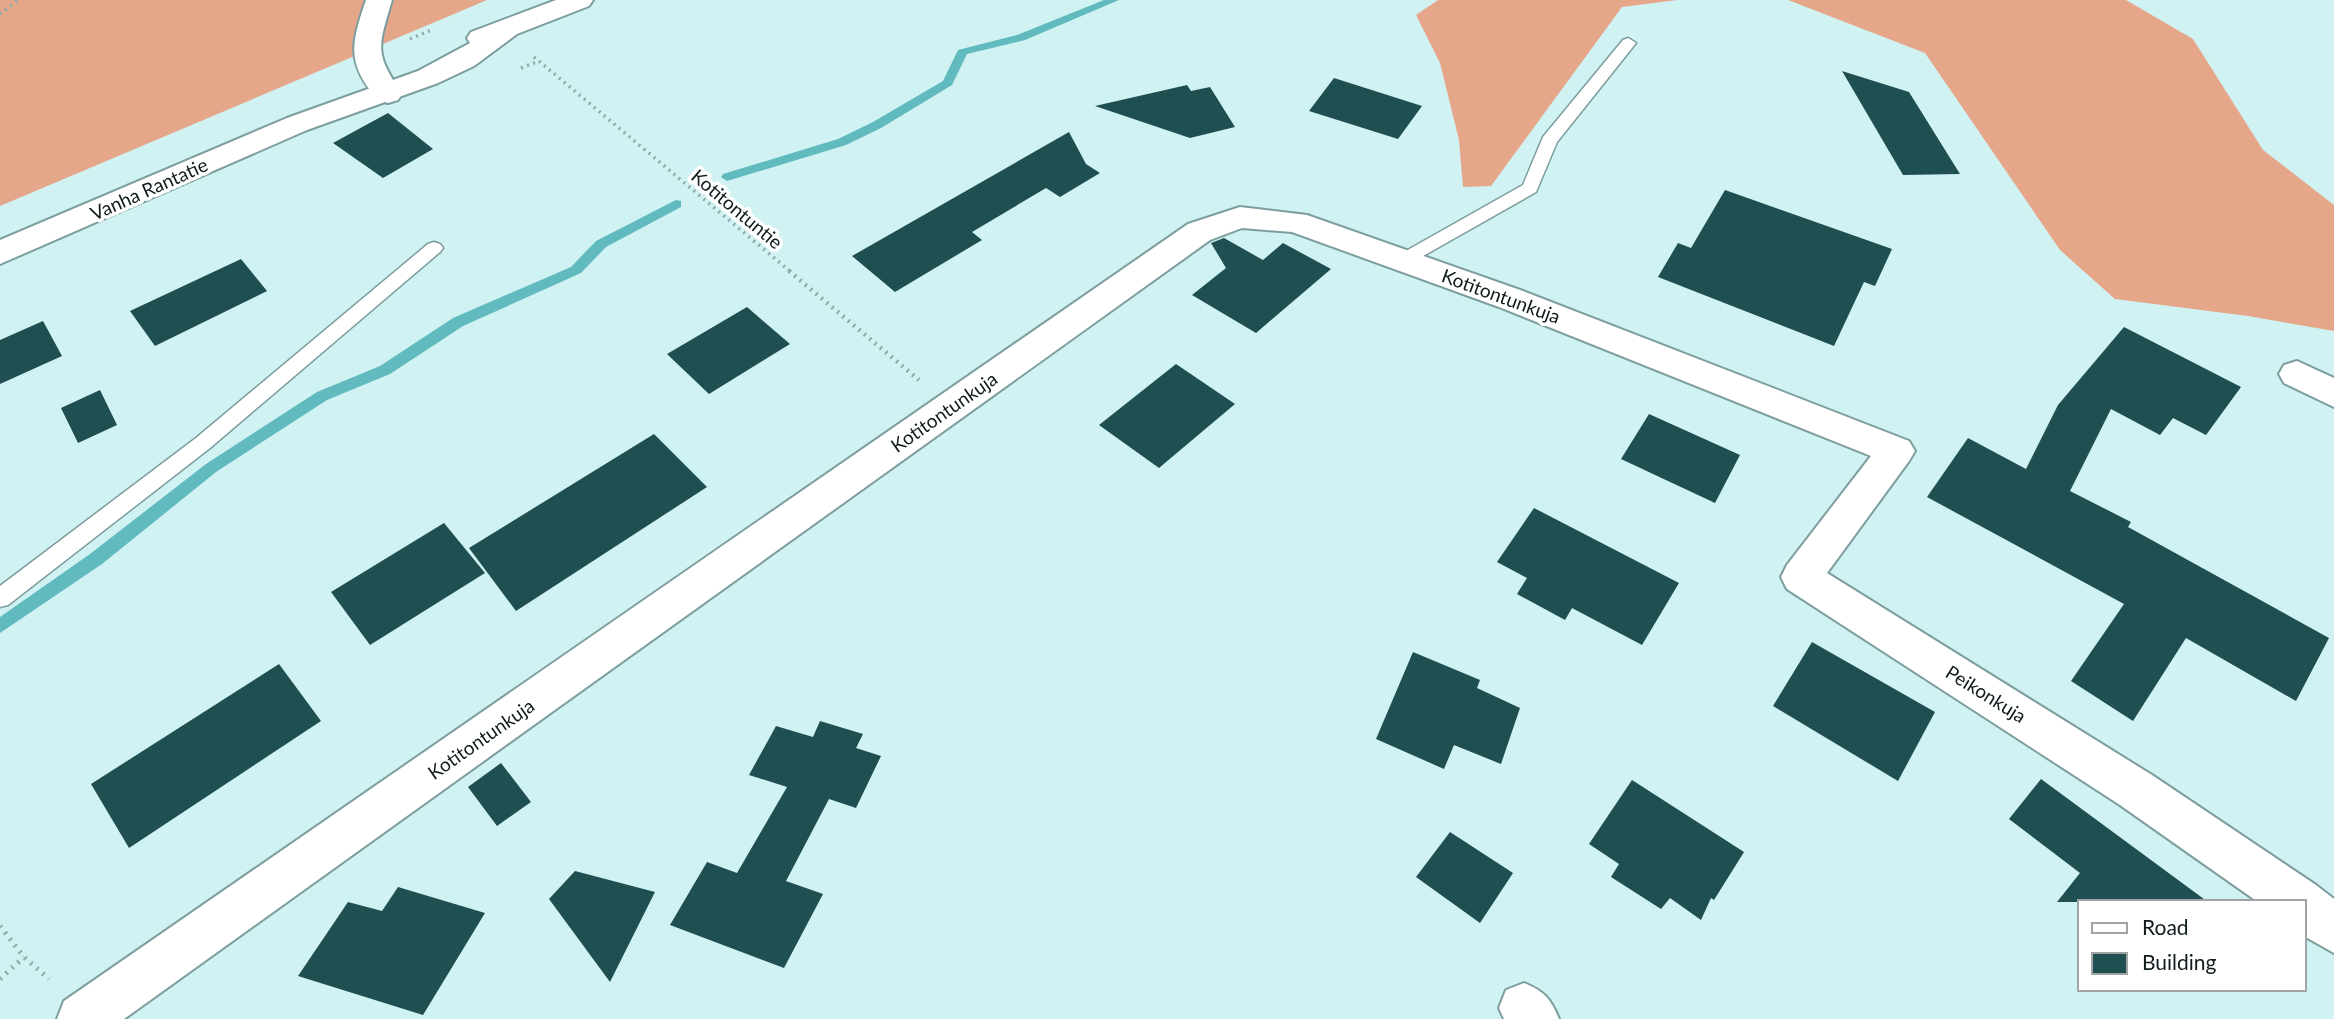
<svg xmlns="http://www.w3.org/2000/svg" width="2334" height="1019" font-family="Lato,sans-serif">
<style>
.forest{fill:#e6a68a}
.lines{fill:none;stroke-linecap:round;stroke-linejoin:round}
.stream{fill:#61babe;fill-rule:evenodd}
.building{fill:#1f4f51}
.lane-casing{stroke:#7d9d9e;stroke-width:3}
.street-casing{stroke:#7d9d9e;stroke-width:4}
.secondary-casing{stroke:#7d9d9e;stroke-width:4}
.path-far2{stroke:#8fa9aa;stroke-width:3.5;stroke-dasharray:2 4.5;stroke-linecap:butt}
.path-far1{stroke:#8fa9aa;stroke-width:4.5;stroke-dasharray:2 5;stroke-linecap:butt}
.path{stroke:#8fa9aa;stroke-width:5;stroke-dasharray:2 6;stroke-linecap:butt}
.lane{fill:#fff;fill-rule:evenodd}
.street{fill:#fff;fill-rule:evenodd}
.secondary{fill:#fff;fill-rule:evenodd}
.labels{text-anchor:middle;stroke-width:7;stroke-linejoin:round;paint-order:stroke}
.street-label{font-size:19px;fill:#101c1d;stroke:#fff}
</style>
<rect width="100%" height="100%" fill="#d0f2f3"/>
<path class="forest" d="M0 0H487L0 206Z
M1438 0H1677L1622 7 1491 186 1463 187 1459 140 1440 63 1416 15Z
M1788 0H2126L2193 39 2263 150 2334 205V331L2248 316 2115 299 2060 250 1925 53Z"/>
<g class="lines">
<path class="stream" d="M1104 0H1119L1025 40 967 54 952 85 881 128 846 145 727 181 721 177 723 174 838 139 873 122 943 81 958 50 1017 35Z
M676 200 681 201V207L606 247 581 273 463 326 390 374 327 400 216 472 102 564 0 633V617L90 554 206 464 317 392 380 366 453 318 571 267 596 241Z"/>
</g>
<path class="building" d="M1842 71 1909 92 1960 174 1903 175Z
M1334 78 1422 106 1398 139 1309 111Z
M1187 85 1191 91 1210 87 1235 127 1190 138 1095 106Z
M388 113 433 149 383 178 333 143Z
M1069 132 1086 164 1100 173 1060 197 1046 188 972 232 982 240 895 292 852 256Z
M1725 190 1892 249 1875 286 1864 282 1834 346 1658 277 1678 243 1691 248Z
M1224 238 1263 260 1283 243 1331 269 1256 333 1192 295 1226 268 1211 243Z
M241 259 267 291 155 346 130 311Z
M747 307 790 344 709 394 667 354Z
M43 321 62 356 0 384V340Z
M2124 327 2241 387 2206 435 2173 418 2160 435 2111 409 2070 491 2131 522 2128 527 2329 638 2296 701 2186 638 2133 721 2071 681 2124 604 1927 497 1968 438 2026 469 2058 405Z
M1176 364 1235 404 1159 468 1099 425Z
M100 390 117 425 78 443 61 408Z
M1649 414 1740 455 1715 503 1621 459Z
M654 434 707 487 516 611 469 548Z
M1534 508 1679 583 1642 645 1572 608 1565 620 1517 594 1527 578 1497 562Z
M444 523 485 573 370 645 331 592Z
M1812 642 1935 712 1898 781 1773 706Z
M1413 652 1480 680 1477 688 1520 708 1501 764 1454 745 1444 769 1376 739Z
M279 664 321 721 129 848 91 784Z
M820 721 863 734 856 748 881 756 856 808 829 799 786 881 823 894 784 968 670 925 707 862 737 873 787 787 749 775 776 726 813 737Z
M501 763 531 802 497 826 468 787Z
M2041 779 2208 902H2057L2080 873 2009 819Z
M1632 780 1744 852 1714 900 1711 898 1701 920 1670 898 1661 909 1611 877 1619 864 1589 844Z
M1450 832 1513 873 1480 923 1416 877Z
M575 871 655 892 610 982 549 899Z
M398 887 485 913 423 1015 298 976 348 902 382 911Z"/>
<g class="lines">
<defs>
<path id="lane" d="M1628 38 1636 43 1557 142 1536 192 1409 264H1397L1394 260 1397 256 1523 185 1543 137 1623 40Z
M434 242 440 244 443 248 440 252 210 448 8 605 0 607V586L196 438 428 244Z"/>
<path id="street" d="M366 0H392C378 48 374 52 402 94L398 100 388 103 378 100C346 63 351 44 366 0Z
M1240 207 1307 215 1523 291 1909 441 1915 451 1909 461 1827 573 2152 775 2316 885 2334 899V953L2304 936V902H2258L2120 805 1787 589 1781 577 1787 565 1871 456 1499 307 1292 232 1242 228 1210 240 124 1019H57L64 1001 1188 224Z
M2297 361 2334 378V407L2284 383 2279 374 2284 365Z
M1524 983C1544 991 1551 999 1559 1019H1504L1499 1008 1506 990Z"/>
<path id="secondary" d="M556 0H593L589 6 517 34 474 66 438 83 307 130 0 264V240L287 118 418 71 470 43 467 38 471 32Z"/>
</defs>
<use href="#lane" class="lane-casing"/>
<use href="#street" class="street-casing"/>
<use href="#secondary" class="secondary-casing"/>
<path class="path-far2" d="M0 14 18 0
M410 39 434 29
M534 57 791 272
M521 68 539 61"/>
<path class="path-far1" d="M789 271 919 380"/>
<path class="path" d="M0 926 24 957 49 979
M0 979 24 957"/>
<use href="#lane" class="lane"/>
<use href="#street" class="street"/>
<use href="#secondary" class="secondary"/>
</g>
<g class="labels">
<g class="street-label">
<text transform="translate(149 189) rotate(-24)" y="7">Vanha Rantatie</text>
<text transform="translate(737 209) rotate(40)" y="7">Kotitontuntie</text>
<text transform="translate(1501 296) rotate(20)" y="7">Kotitontunkuja</text>
<text transform="translate(944 412) rotate(-35)" y="7">Kotitontunkuja</text>
<text transform="translate(1986 694) rotate(32)" y="7">Peikonkuja</text>
<text transform="translate(481 739) rotate(-35)" y="7">Kotitontunkuja</text>
</g>
</g>
<rect x="2078" y="900" width="228" height="91" fill="#ffffff" stroke="#9fa4a5" stroke-width="2"/>
<rect x="2092" y="923" width="35" height="10" fill="#ffffff" stroke="#9fa4a5" stroke-width="2"/>
<text x="2142" y="935" font-size="21" fill="#101c1d">Road</text>
<rect x="2092" y="953" width="35" height="21" fill="#1f4f51" stroke="#9fa4a5" stroke-width="2"/>
<text x="2142" y="970" font-size="21" fill="#101c1d">Building</text>
</svg>
